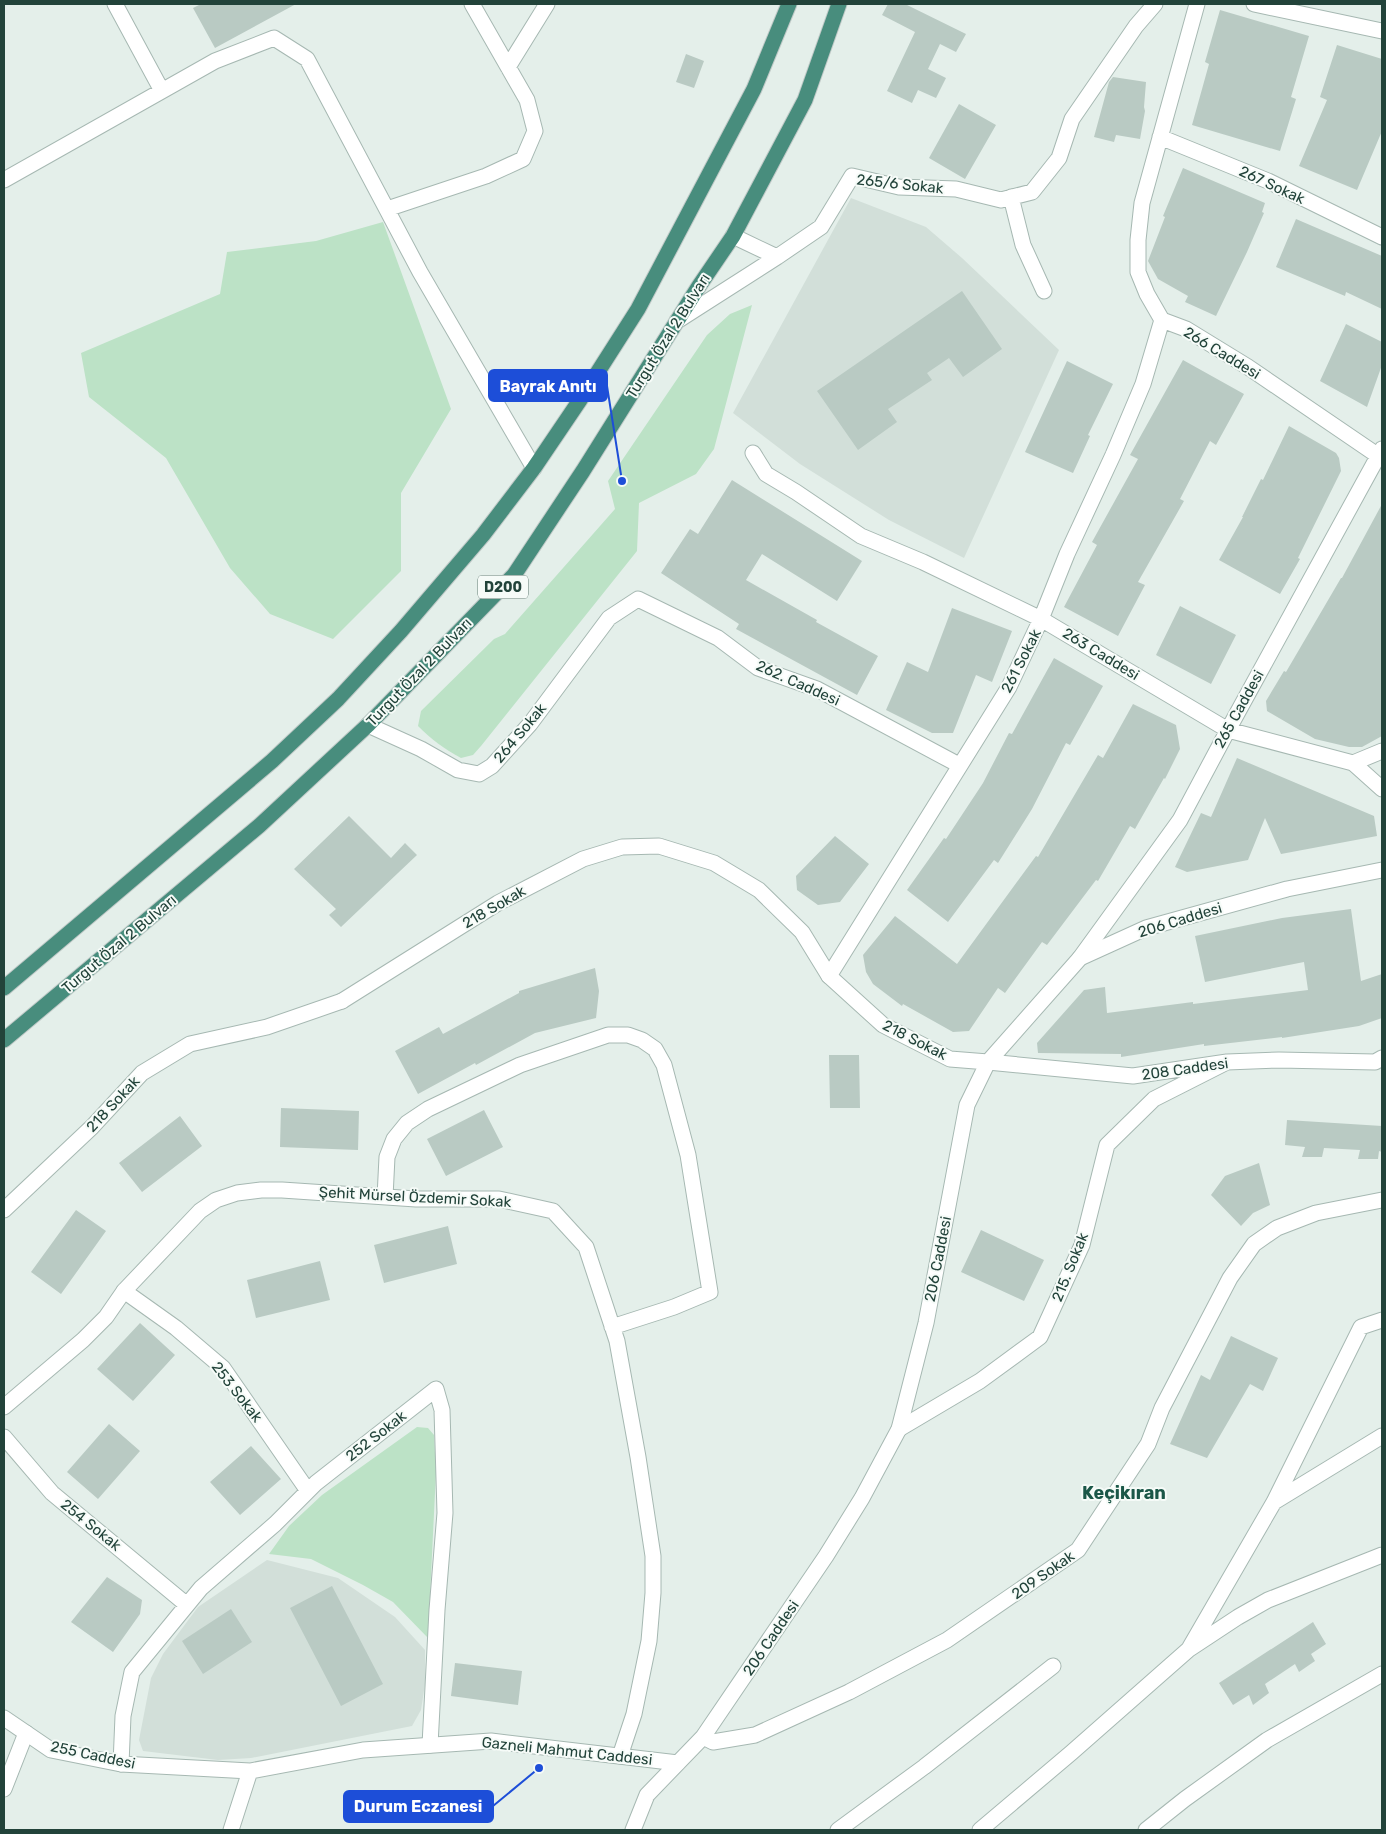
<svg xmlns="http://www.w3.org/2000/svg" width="1386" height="1834" font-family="Rubik,sans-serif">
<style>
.built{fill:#d2dfd9}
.green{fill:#bce2c6}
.building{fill:#b9cac3}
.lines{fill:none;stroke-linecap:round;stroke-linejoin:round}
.minor-casing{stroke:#a6b8b2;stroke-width:17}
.tertiary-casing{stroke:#a6b8b2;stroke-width:17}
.trunk-casing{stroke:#c1cac8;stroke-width:17}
.minor{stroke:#fff;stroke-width:15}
.tertiary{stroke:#fff;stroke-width:15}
.trunk{stroke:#488d7d;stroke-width:15}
.labels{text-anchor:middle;stroke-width:4;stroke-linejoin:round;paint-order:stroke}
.shield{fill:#f6fbf8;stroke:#627a73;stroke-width:1}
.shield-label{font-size:14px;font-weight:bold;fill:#22433a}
.street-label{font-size:15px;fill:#22433a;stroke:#f6fbf8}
.quarter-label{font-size:18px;font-weight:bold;fill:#1b5748;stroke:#f6fbf8}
.leader{fill:none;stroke:#1d4ed8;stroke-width:2}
.callout-dot{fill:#1d4ed8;stroke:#f6fbf8;stroke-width:2}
.callout{fill:#1d4ed8;stroke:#1d4ed8;stroke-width:2}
.callout-label{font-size:16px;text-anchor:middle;font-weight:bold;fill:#fff}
</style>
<rect width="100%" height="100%" fill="#e4efea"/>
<path class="built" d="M851 198 926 227 962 258 1059 350 964 558 889 520 800 464 733 413Z
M267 1560 338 1578 395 1617 425 1650V1684L421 1710 412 1726 251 1758 218 1760 143 1751 139 1740 151 1678 163 1654 198 1607Z"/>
<path class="green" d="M383 222 451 409 401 493V571L333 639 270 614 230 568 166 458 89 397 81 353 220 294 227 252 316 241Z
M752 305 714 449 696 474 639 503 637 551 481 746 473 755 461 758C444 749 431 739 418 726L421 711 494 639 505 634 615 509 608 481 707 335 730 314Z
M417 1427 428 1428 434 1435 436 1472 428 1638 393 1602 363 1585 311 1559 269 1554 289 1526 322 1495Z"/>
<path class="building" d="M201 4H296L215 48 193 8Z
M888 4H905L966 34 956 52 940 44 928 69 946 78 936 98 918 90 912 103 887 91 915 32 882 15Z
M1220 10 1309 36 1291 97 1296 99 1280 151 1192 125 1209 64 1205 62Z
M1337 45 1382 59V131L1357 190 1299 166 1327 100 1320 97Z
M686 54 704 61 694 88 676 82Z
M1113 77 1146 82 1144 107 1145 111 1140 139 1116 135 1114 142 1094 137 1109 82Z
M959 104 996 125 965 179 929 158Z
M1183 168 1265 203 1262 212 1264 213 1247 252 1216 316 1185 302 1188 296 1158 279 1148 261 1165 217 1163 216Z
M1296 219 1382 256V309L1346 292 1345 296 1276 267Z
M962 291 1002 349 963 377 949 358 927 373 932 380 888 409 897 422 858 450 817 391Z
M1346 324 1382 342V365L1367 407 1320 381Z
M1183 360 1244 394 1216 445 1210 441 1180 499 1184 501 1138 582 1145 585 1118 636 1064 607 1097 545 1092 542 1138 459 1130 455Z
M1067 361 1113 384 1088 435 1090 436 1073 473 1025 452Z
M1289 426 1336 453 1339 458 1341 471 1298 558 1300 559 1280 594 1219 560 1243 517H1242L1261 479 1263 480Z
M732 480 862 561 837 601 762 554 746 580 817 620 816 622 878 656 857 695 736 629 739 624 661 573 690 529 698 534Z
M1382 504V736L1362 747H1349L1315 739 1267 711 1266 701 1284 671 1286 672 1341 578H1342Z
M1180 606 1236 635 1211 684 1156 655Z
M952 608 1012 631 992 682 976 675 953 733H932L886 710 907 662 928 672Z
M1054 658 1103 686 1070 745 1066 743 1032 809 998 863 994 860 948 922 907 890 944 838 946 839 983 783 1009 733 1012 734Z
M1133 704 1176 725 1180 749 1165 779 1164 778 1135 829 1130 826 1098 881 1096 880 1047 945 1042 942 1005 993 998 988 969 1031 953 1032 903 1004 902 1006 873 984 866 972 863 955 895 916 957 964 1036 856 1038 857 1098 755 1103 758Z
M1237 758 1374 816 1377 836 1281 854 1265 818 1248 860 1187 872 1175 867 1201 813 1211 817Z
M349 816 391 858 405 843 417 855 341 927 329 915 336 909 294 869Z
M835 836 869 864 840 902 818 905 797 890 796 876Z
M1351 909 1361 981 1382 974V1018L1359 1026 1282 1038V1037L1204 1046V1044L1121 1057V1054L1038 1053 1037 1043 1084 990 1105 987 1107 1013 1193 1002V1004L1308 990 1304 962 1205 982 1195 936 1282 918Z
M595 968 599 991 596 1018 535 1033 476 1065 475 1063 418 1094 395 1051 439 1027 443 1034 519 993V991Z
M829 1055H859L860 1108H830Z
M281 1108 359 1111 358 1150 280 1147Z
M484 1110 503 1147 446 1176 427 1139Z
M180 1116 202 1146 142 1192 119 1163Z
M1287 1120 1382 1126V1152L1379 1151 1378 1159H1358L1360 1150 1324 1148 1322 1157H1302L1305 1147 1285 1145Z
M1259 1163 1270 1205 1253 1213 1241 1226 1211 1195 1225 1176Z
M76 1210 106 1231 61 1294 31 1272Z
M448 1226 457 1264 384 1283 374 1245Z
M981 1230 1044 1260 1024 1301 961 1272Z
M320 1261 330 1300 256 1318 247 1280Z
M140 1323 175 1355 133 1401 97 1369Z
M1231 1336 1278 1358 1263 1391 1250 1384 1207 1458 1170 1444 1201 1375 1210 1380Z
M109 1424 140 1451 98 1499 67 1472Z
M251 1446 281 1479 240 1515 210 1482Z
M107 1577 142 1600 140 1614 113 1652 71 1622Z
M332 1586 383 1684 341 1706 290 1608Z
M231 1609 252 1642 203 1674 182 1641Z
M1313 1622 1326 1644 1311 1654 1315 1661 1299 1672 1295 1664 1265 1684 1269 1693 1253 1705 1249 1695 1233 1705 1219 1683Z
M455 1663 522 1671 518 1705 451 1696Z"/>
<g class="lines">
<defs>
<path id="minor" d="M115 4 162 91
M1197 4 1142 203 1138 240V272L1147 294 1162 320 1186 329 1248 367 1380 457
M1254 4 1382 31
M508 67 547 4
M1160 137 1268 181 1382 237
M4 180 215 61 274 38 307 59 420 272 534 468
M1011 197 1023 245 1044 291
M387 209 486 176 523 159 535 131 527 100 472 4
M733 236 777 257
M677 321 777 257 821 227 852 176 899 187 956 189 1001 200 1032 192 1059 158 1072 119 1136 26 1155 4
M753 453 766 474 796 492 861 536 923 562 1041 619 1228 730 1353 763 1382 789
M368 725 421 749 458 770 479 774 492 766 530 724 609 618 638 599 718 638 758 668 817 689 959 765
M1080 958 1180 820 1228 730 1382 449
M829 976 1009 687 1041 619 1067 554 1113 455 1143 384 1162 320
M988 1062 1133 1076 1227 1062 1279 1060 1375 1062 1382 1058
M385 1197 387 1157 394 1139 407 1123 428 1109 520 1065 608 1035H628L642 1040 655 1049 664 1065 688 1155 710 1292 674 1307 612 1327
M4 1210 92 1127 142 1073 190 1044 267 1027 342 1001
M899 1429 980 1381 1040 1337 1082 1245 1107 1145 1154 1099 1227 1062
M4 1437 52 1493 187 1605
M308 1491 223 1368 176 1328 124 1291 200 1211 216 1200 237 1193 261 1190H282L416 1199H499L553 1211 586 1247 617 1341 638 1457 653 1556V1593L649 1641 634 1714 620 1756
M1274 1502 1382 1436
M1190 1647 1274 1502 1361 1327 1382 1320
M121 1764 123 1716 132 1672 201 1588 275 1524 316 1483 436 1389 442 1410 445 1513 437 1610 430 1745
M4 1789 26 1733
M838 1830 924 1767 1053 1666
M980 1830 1071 1753 1188 1650 1238 1617 1268 1600 1382 1555
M1146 1830 1185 1799 1267 1740 1382 1674"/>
<path id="tertiary" d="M1353 763 1382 751
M342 1001 498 903 583 859 622 847 659 846 714 863 759 890 802 932 829 976 883 1025 950 1059 988 1062
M4 1407 83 1340 106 1317 124 1291
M4 1718 51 1750 121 1764 250 1771 363 1750 491 1741 678 1763
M703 1737 713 1742 755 1735 849 1692 947 1640 1078 1550 1148 1444 1162 1408 1230 1278 1254 1244 1277 1228 1316 1213 1382 1200
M231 1830 250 1771
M633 1830 647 1795 703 1737 826 1556 862 1498 899 1429 926 1323 967 1105 988 1062 1080 958 1146 928 1287 889 1382 870"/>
<path id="trunk" d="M4 988 272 761 338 699 401 631 483 535 534 468 580 400 638 309 754 89 789 4
M4 1040 259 826 368 725 514 575 583 471 699 286 733 236 805 100 839 4"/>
</defs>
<use href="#minor" class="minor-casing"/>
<use href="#tertiary" class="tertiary-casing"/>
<use href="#trunk" class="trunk-casing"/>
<use href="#minor" class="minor"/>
<use href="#tertiary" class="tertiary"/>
<use href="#trunk" class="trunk"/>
</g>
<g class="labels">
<rect class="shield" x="478" y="575.5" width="50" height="23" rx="4"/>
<g class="shield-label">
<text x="503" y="592">D200</text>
</g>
<g class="street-label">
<text transform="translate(900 184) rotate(6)" y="5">265/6 Sokak</text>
<text transform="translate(1272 185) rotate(25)" y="5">267 Sokak</text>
<text transform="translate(668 336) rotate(-58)" y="5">Turgut Özal 2 Bulvarı</text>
<text transform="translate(1222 353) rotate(31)" y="5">266 Caddesi</text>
<text transform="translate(1101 654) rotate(31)" y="5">263 Caddesi</text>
<text transform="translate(1021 661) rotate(-63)" y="5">261 Sokak</text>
<text transform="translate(419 672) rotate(-46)" y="5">Turgut Özal 2 Bulvarı</text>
<text transform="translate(798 683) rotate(24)" y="5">262. Caddesi</text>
<text transform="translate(1239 709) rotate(-61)" y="5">265 Caddesi</text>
<text transform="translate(520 733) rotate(-50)" y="5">264 Sokak</text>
<text transform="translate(494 907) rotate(-30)" y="5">218 Sokak</text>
<text transform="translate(1180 920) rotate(-17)" y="5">206 Caddesi</text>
<text transform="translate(119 944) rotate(-40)" y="5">Turgut Özal 2 Bulvarı</text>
<text transform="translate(915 1040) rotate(27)" y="5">218 Sokak</text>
<text transform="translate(1185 1069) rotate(-8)" y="5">208 Caddesi</text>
<text transform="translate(113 1104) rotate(-47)" y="5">218 Sokak</text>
<text transform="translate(415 1197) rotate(3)" y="5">Şehit Mürsel Özdemir Sokak</text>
<text transform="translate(938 1259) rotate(-79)" y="5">206 Caddesi</text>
<text transform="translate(1070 1267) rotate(-68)" y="5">215. Sokak</text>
<text transform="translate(237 1392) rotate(52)" y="5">253 Sokak</text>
<text transform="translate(376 1436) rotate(-38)" y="5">252 Sokak</text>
<text transform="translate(91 1525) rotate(39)" y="5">254 Sokak</text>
<text transform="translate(1043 1575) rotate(-35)" y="5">209 Sokak</text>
<text transform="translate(771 1638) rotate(-56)" y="5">206 Caddesi</text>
<text transform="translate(567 1751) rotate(6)" y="5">Gazneli Mahmut Caddesi</text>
<text transform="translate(93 1755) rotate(12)" y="5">255 Caddesi</text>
</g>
<g class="quarter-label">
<text x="1124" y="1499">Keçikıran</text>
</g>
</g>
<path class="leader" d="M622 481L607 386M539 1768L493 1806"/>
<g class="callout-dot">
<circle cx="622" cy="481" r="5"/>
<circle cx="539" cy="1768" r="5"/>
</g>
<g class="callout">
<rect x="489" y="370" width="118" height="31" rx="5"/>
<rect x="344" y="1791" width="149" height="31" rx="5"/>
</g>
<g class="callout-label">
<text x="548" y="392">Bayrak Anıtı</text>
<text x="418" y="1812">Durum Eczanesi</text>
</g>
<rect width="1386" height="1834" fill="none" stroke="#22433a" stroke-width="10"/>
</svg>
